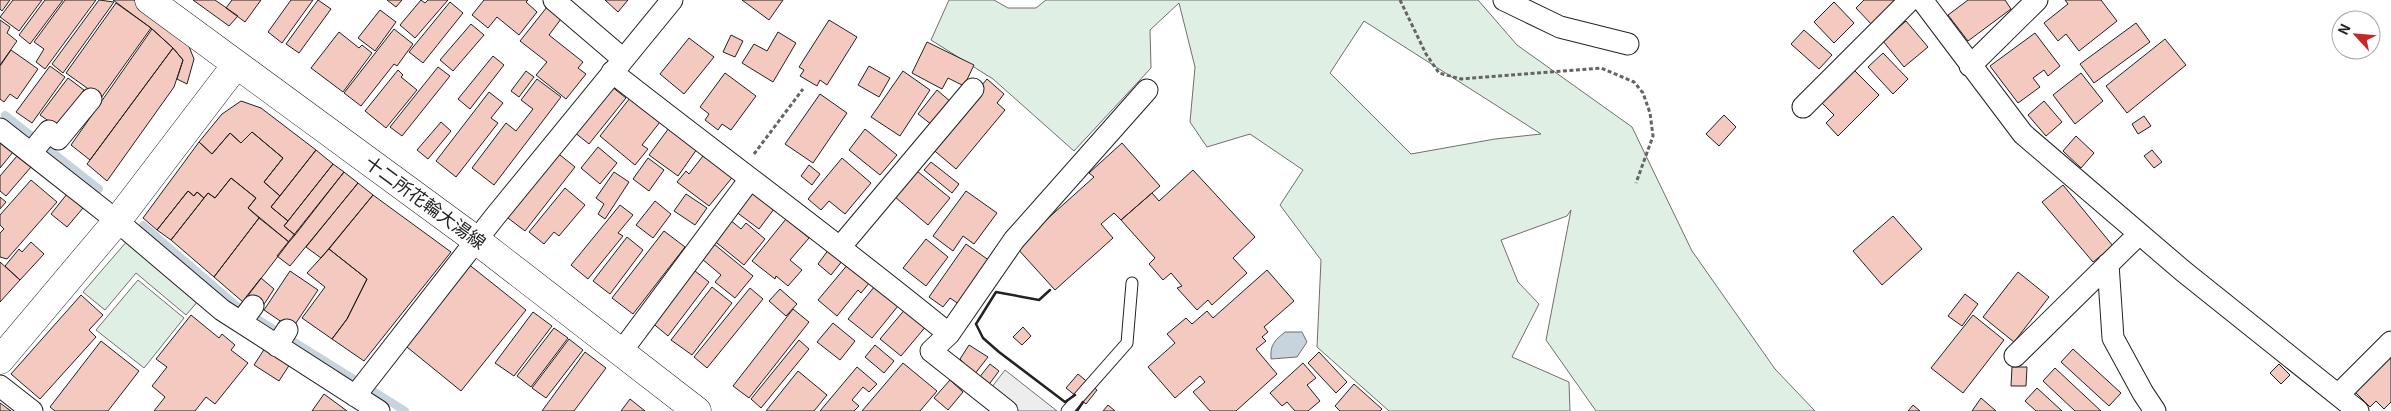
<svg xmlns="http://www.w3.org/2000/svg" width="2391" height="411" font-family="Georgia,'Noto Sans JP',serif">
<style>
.green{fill:#e0efe3;stroke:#6f6f6f;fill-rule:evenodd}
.parking{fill:#ededed;stroke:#6f6f6f}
.water{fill:#c7d3dd;stroke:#6f6f6f}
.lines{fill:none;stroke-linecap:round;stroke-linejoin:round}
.stream{stroke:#c7d3dd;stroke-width:8}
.building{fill:#f3c9c0;stroke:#222}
.lane-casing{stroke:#222;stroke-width:13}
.street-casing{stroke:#222;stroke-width:23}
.secondary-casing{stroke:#222;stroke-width:29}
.primary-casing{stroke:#222;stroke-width:29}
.path{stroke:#646464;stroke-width:3;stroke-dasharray:4 2.5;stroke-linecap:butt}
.lane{stroke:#fff;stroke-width:11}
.street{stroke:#fff;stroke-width:21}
.secondary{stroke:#fff;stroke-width:28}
.primary{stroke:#fff;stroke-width:28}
.wall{stroke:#222;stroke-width:2.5}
.labels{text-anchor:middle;stroke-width:4;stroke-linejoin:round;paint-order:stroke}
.street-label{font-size:18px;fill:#222;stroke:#fff}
</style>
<rect width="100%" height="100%" fill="#fff"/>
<path class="green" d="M949 0H994L1008 8H1036L1046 0H1478L1517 45 1632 127 1692 251 1775 369 1815 411H1596L1546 340 1571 210 1567 216 1501 240 1518 282 1539 304 1512 357 1569 382 1570 411H1389L1317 347 1321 260 1280 205 1303 170 1250 134 1207 147 1190 122 1195 67 1179 3 1150 30 1151 68 1074 151 993 79 931 40ZM1364 21 1541 134 1495 139 1411 154 1330 73Z
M128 240 199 300 186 315 136 273 105 310 83 292Z
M138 280 184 318 144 368 96 330Z"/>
<path class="parking" d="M1005 370 1057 411H1012L988 392Z"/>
<path class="water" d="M1285 332H1302L1307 342 1297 357 1271 359C1270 345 1274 341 1285 332Z"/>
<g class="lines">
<path class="stream" d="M5 115 99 189
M143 225 237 306 405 411"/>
</g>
<path class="building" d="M0 0H10L2 11 0 9Z
M13 0H42L19 31 0 17Z
M45 0H63L30 44 19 35Z
M65 0H96L45 69 36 62 44 49 34 42Z
M99 0 114 2 63 73 52 64Z
M113 0H134L171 27 188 44 194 59 187 84 177 79 183 60 173 48 151 28Z
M193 0H215L238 16 229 26Z
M232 0H261L245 22 226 8Z
M291 0H313L282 43 268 32Z
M318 0 331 9 299 53 286 44Z
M387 0H402L396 7Z
M421 0 425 3 428 0H448L415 38 400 25Z
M484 0H528L526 2 537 12 519 35 497 17 488 28 472 15Z
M605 0H628L618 12Z
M742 0H783L769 20Z
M1864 0H1893L1897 4 1873 26 1856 8Z
M1968 0H2005L2011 9 1968 41 1948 15Z
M2065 0H2101L2117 21 2079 51 2066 34 2058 41 2044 23 2068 4Z
M450 2 463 13 423 63 409 52Z
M1834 2 1854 23 1834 43 1814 22Z
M116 3 151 28 101 98 66 73Z
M547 7 561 19 549 35 583 62 578 68 586 74 566 99 536 75 547 62 520 41Z
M380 10 396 22 375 51 358 38Z
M0 20 10 27 7 33 17 41 0 65Z
M829 20 857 37 827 85 820 80 817 86 800 76 804 70 799 67Z
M1906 21 1928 47 1904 67 1883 41Z
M2136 23 2150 42 2094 83 2080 64Z
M471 24 484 35 453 71 440 60Z
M152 29 173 48 90 160 71 145Z
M394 29 413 44 397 66 394 64 361 106 344 93Z
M1804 30 1832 55 1819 69 1791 44Z
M339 32 359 48 362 45 372 53 343 92 311 68Z
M778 32 796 43 773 82 742 63 754 44 767 51Z
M2035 33 2060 66 2048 76 2044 70 2033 78 2040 87 2018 103 1990 66Z
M731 35 743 41 735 57 723 52Z
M689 38 714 57 684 94 660 74Z
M2165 39 2186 65 2127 113 2106 86Z
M927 42 974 65 964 86 948 78 942 89 912 73Z
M173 48 183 60 174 87 107 181 87 164Z
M11 50 38 69 17 99 10 94 4 102 0 99V66Z
M1883 53 1908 79 1893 94 1868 67Z
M493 56 504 65 470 109 458 99Z
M50 66 65 77 32 123 16 112Z
M869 66 890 78 879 97 858 85Z
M1850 66 1879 95 1838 136 1826 123 1834 115 1818 99Z
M438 67 450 76 402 136 390 127Z
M398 70 403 75 401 77 417 90 386 128 365 111Z
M526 71 534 77 519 97 511 91Z
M903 71 930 90 900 136 871 117Z
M725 73 756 96 731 130 722 124 718 130 705 120 709 114 700 107Z
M2081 73 2103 101 2075 124 2053 95Z
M68 78 84 90 57 127 40 115Z
M537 79 561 97 494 185 472 168 506 123 516 131 533 109 521 100Z
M987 79 1004 94 997 103 1005 110 956 169 930 147Z
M611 86 626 98 589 144 574 132Z
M937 90 951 102 932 125 918 114Z
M489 92 503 103 491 118 498 123 456 177 436 161Z
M820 94 847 113 813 163 785 144Z
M630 98 660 122 642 145 648 149 635 165 600 136Z
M241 101 261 108 316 150 280 196 264 182 283 158 252 132 241 143 230 133 212 154 199 142 222 114Z
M2044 101 2062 122 2046 136 2028 115Z
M1724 115 1736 127 1719 146 1706 134Z
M2144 116 2151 126 2138 134 2132 124Z
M441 122 451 131 428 159 417 150Z
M669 128 697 149 678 176 649 155Z
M865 129 897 155 880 175 849 150Z
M252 132 283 158 264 182 280 196 271 207 288 221 284 226 295 235 289 242 248 208 256 198 231 178 215 198 208 193 204 198 197 192 194 196 188 191 157 230 143 218 199 142 212 154 230 133 241 143Z
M2076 136 2094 153 2081 168 2063 151Z
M0 141 13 152 0 168Z
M1122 143 1160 186 1121 220 1114 213 1101 224 1113 238 1055 290 1016 247 1094 177 1089 173Z
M598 147 617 163 600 184 581 168Z
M316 150 333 164 288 221 271 207Z
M2152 150 2162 162 2154 168 2144 156Z
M555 151 575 167 525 231 504 215Z
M706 152 735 174 709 206 677 182 686 171 689 174Z
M17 156 31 167 6 196 0 191V176Z
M648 158 664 170 649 191 633 179Z
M842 158 871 183 845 214 829 201 821 210 808 199Z
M931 162 959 184 952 193 924 170Z
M333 164 344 172 295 235 284 226Z
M809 165 820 174 812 185 801 176Z
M1193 170 1255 237 1233 258 1247 273 1212 305 1208 300 1197 310 1177 288 1182 286 1171 273 1163 280 1149 264 1155 258 1121 220 1152 193 1159 201Z
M917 171 950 198 928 225 895 197Z
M344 172 358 183 290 266 277 256Z
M614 172 629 182 605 219 598 214 604 204 596 198Z
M231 178 256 198 248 208 259 218 214 277 171 240 208 193 215 198Z
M31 180 57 202 7 259 0 257V233L4 229 0 225V215Z
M358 183 373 195 321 258 306 247Z
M2063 185 2113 246 2093 262 2042 202Z
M754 187 777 205 759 229 735 211Z
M565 188 585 205 559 236 554 232 544 244 529 232Z
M188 191 194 196 197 192 204 198 171 240 157 230Z
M966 191 997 213 974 244 963 236 953 251 933 236Z
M67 194 83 208 67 227 51 214Z
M686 194 707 208 695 225 674 211Z
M373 195 451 252 364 361 332 339 347 319 367 279 329 249Z
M0 197 6 202 0 209Z
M655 201 671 214 653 238 636 225Z
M620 205 633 215 618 233 623 236 588 279 571 265Z
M1893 216 1922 249 1882 285 1853 251Z
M259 218 289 242 243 302 214 277Z
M729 219 741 229 746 223 765 239 744 265 712 239Z
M786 219 809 238 790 260 802 270 788 286 776 276 775 279 752 261Z
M664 231 685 247 633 314 612 298Z
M627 237 643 250 610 294 593 281Z
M926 239 948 257 926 286 903 268Z
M31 242 44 254 20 280 5 266 19 249 22 252Z
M714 244 753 276 735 298 715 282 721 275 702 259Z
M966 244 990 261 960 305 950 298 943 307 929 297Z
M329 249 367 279 347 319 332 339 302 318 325 287 307 273Z
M829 249 843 260 831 275 818 264Z
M0 262 20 280 0 302Z
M467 263 526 310 461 391 402 343Z
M849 263 870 282 861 293 858 290 837 316 818 300Z
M690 267 709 282 668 336 650 321Z
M1267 270 1294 301 1264 327 1268 332 1262 337 1266 341 1256 349 1277 374 1236 411H1210L1193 392 1205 382 1200 376 1175 398 1148 367 1175 343 1167 334 1186 318 1192 324 1207 311 1213 318Z
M290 271 318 290 292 329 264 310Z
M2018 272 2049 297 2014 342 1983 317Z
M261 278 274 289 261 309 246 297Z
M875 286 898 306 872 338 848 319Z
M712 287 732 303 692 355 671 340Z
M750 288 763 299 707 368 694 357Z
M780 289 797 304 786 316 769 301Z
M1965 294 1978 304 1962 326 1948 316Z
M81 295 103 315 89 330 96 337 40 399 11 374Z
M907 307 927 325 901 356 880 339Z
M793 309 809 322 749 398 733 386Z
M533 312 552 326 514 376 495 363Z
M191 315 219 338 222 334 235 345 231 350 248 363 215 404 206 397 195 411H154L165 397 152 386 167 367 156 359Z
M1973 315 2004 340 1963 393 1931 368Z
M833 323 855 341 840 360 817 342Z
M1023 327 1031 336 1022 345 1013 337Z
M554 328 568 338 531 387 517 376Z
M569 339 583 350 546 398 532 388Z
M799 340 809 349 761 408 751 399Z
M101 341 139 371 108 411H55L50 407Z
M875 345 894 361 884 373 865 357Z
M969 345 988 357 974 375 960 359Z
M265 348 290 364 279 381 254 365Z
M2073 349 2121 393 2109 406 2061 362Z
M585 352 606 368 574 411H542Z
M1319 352 1347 382 1336 393 1308 363Z
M2391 356V402L2384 409 2376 401 2370 407 2355 392Z
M903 363 937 391 920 411H862Z
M1303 363 1316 378 1307 385 1320 401 1308 411H1295L1287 402 1282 406 1270 393Z
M990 364 999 371 987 387 978 379Z
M2279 364 2290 375 2281 384 2270 373Z
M857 367 877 384 869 392 863 387 852 400 859 406 854 411H820Z
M2012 367H2027L2026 386H2011Z
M2055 368 2101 411H2075L2043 381Z
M798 371 827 395 814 411H766Z
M1078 374 1097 390 1086 404 1066 388Z
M950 380 963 392 948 410 934 398Z
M1354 384 1382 409 1380 411H1340L1335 406Z
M2037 388 2062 411H2036L2025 401Z
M324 394 347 411H312Z
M1981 398 1996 411H1972Z
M630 399 645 411H621Z
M0 403 11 411H0Z
M1108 405 1115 411H1103Z
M1913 405 1920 411H1908Z"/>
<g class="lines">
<defs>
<path id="lane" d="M1067 411 1127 343 1132 283"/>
<path id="street" d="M554 0 623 59
M1504 0 1560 27 1628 44
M1922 0 2023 134 2183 271 2358 411
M1970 66 2037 0
M612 72C724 160 839 244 949 334L931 351 1007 411
M1803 107 1910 0
M0 129 117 221 222 310 379 411
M31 153 49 131 58 139 91 99
M841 246 973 89
M2108 264 2113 338 2143 393 2155 411
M241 322 253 306
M949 334 1014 240 1147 90
M277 346 287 330
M621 352 750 179
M2015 356 2139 234
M0 386 32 411
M2338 395 2391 342
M355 396 493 219 672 0"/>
<path id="secondary" d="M0 360 117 221 236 65"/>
<path id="primary" d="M149 0 476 240 697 411"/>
</defs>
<use href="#lane" class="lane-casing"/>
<use href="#street" class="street-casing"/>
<use href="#secondary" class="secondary-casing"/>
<use href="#primary" class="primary-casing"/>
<path class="path" d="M1400 0 1426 54 1439 73 1461 79 1601 68 1634 82 1643 93 1650 113 1653 136 1636 183
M754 154 803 89"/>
<use href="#lane" class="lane"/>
<use href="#street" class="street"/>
<use href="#secondary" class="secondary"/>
<use href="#primary" class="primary"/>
<path class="wall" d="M1050 290 1039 300 996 292 976 324 983 338 999 352 1065 402 1075 395
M1077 411 1083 402"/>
</g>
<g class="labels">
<g class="street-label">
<text transform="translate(425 203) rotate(36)" y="6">十二所花輪大湯線</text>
</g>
</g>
<g transform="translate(2356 35) rotate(296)"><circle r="24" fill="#ffffff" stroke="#a7a7a7"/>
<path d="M0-4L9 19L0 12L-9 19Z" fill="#c62828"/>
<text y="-8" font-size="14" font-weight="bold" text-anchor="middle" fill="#222222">N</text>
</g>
</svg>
